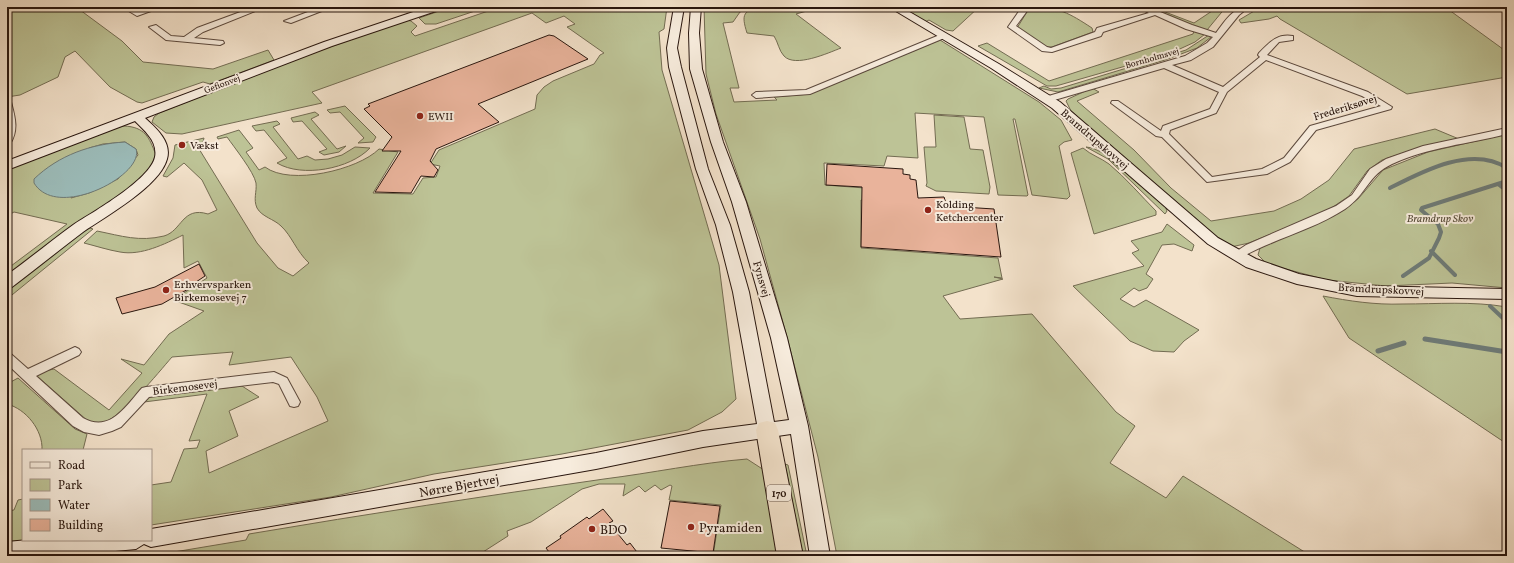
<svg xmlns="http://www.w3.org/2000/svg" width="1514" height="563" font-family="Vollkorn,serif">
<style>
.green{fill:#bdc396;stroke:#736c52;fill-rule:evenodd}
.water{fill:#9cbdbb;stroke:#6e7a76}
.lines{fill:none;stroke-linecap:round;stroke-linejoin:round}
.stream-far1{stroke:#6e7a76;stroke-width:4}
.stream{stroke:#6e7a76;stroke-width:5}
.building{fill:#e9b39b;stroke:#29160e}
.street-casing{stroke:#5c493d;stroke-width:2}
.secondary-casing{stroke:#29160e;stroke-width:2}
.highway-casing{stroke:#29160e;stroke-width:2}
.street{fill:#f7ecdd;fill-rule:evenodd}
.secondary{fill:#f7ecdd;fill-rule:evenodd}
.highway{fill:#f3e2cb;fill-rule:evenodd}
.poi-dot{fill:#8f2418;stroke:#f7ecdd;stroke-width:1.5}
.labels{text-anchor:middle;stroke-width:4;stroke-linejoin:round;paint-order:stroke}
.far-street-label{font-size:9px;fill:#29160e;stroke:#f7ecdd}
.shield{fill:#f7ecdd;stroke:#67564c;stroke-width:1}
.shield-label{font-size:10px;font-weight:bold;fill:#29160e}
.street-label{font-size:11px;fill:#29160e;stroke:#f7ecdd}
.poi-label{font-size:11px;fill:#29160e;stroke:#f7ecdd;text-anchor:start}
.park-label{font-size:11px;font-style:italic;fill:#554a37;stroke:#f7ecdd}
.near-street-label{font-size:13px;fill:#29160e;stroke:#f7ecdd}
.near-poi-label{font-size:13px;fill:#29160e;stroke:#f7ecdd;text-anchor:start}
</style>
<rect width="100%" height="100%" fill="#f3e2cb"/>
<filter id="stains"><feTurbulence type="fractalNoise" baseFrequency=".005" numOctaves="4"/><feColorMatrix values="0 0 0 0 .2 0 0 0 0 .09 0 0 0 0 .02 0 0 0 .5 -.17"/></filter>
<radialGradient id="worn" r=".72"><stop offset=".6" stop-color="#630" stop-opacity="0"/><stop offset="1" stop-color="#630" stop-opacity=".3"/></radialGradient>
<path class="green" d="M7 7H76L122 41 143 62 213 69 268 50 274 60 210 84 203 82 142 103 137 102 110 87 75 51 65 57 58 77 20 95 7 97Z
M451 7H487L436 24H425L419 18Z
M500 7H607L626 10 642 7H667L664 29 659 32 662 70 719 265 736 399 722 412 688 430 562 454 434 474 331 497 151 525V485L171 482 184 449 197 448 200 440 189 441 207 394 144 402 148 397 242 386 259 397 229 411 238 436 206 451 209 473 328 421 317 397 291 357 229 365 233 352 172 357C158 373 122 418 102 423 98 424 93 423 89 422L37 376 40 372 54 369 109 410 142 373 121 359 144 365 169 334 204 311 173 300 207 278 198 261 184 268 183 235C165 244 141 256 120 252 108 250 96 246 84 243L97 231C122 236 139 242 164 236 182 231 182 206 208 214L217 210 202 180 184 163 167 177 163 176 173 158 175 145 204 138 203 142 196 144 257 243 278 268 293 276 309 263C296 251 292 236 281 226 274 219 262 217 257 208 253 199 257 192 256 183 254 172 234 147 227 137L218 139 217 137 239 130 253 148 246 152 259 170 265 167C290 186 358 170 379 149L398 152 373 193 413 194 423 178 436 177 440 166 430 164 439 150 535 109 537 95 544 87 553 81 594 64 600 55 604 53 567 27 575 24 564 16 546 23 532 13 312 92 322 103 182 134 166 133 152 122 154 117 159 113 293 60 407 20 411 21 417 26 411 32 415 36Z
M704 7H751L740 12 733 22 723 23 739 88H730L734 102 777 100 774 97 810 94 940 40 1039 102 1061 120 1072 140 1064 142 1059 146 1070 196 1067 199 1032 195 1015 119H1013L1028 195 1027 196 998 195 984 117 915 113 918 158 887 156 884 166 824 163 825 185 891 190V201L861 200V248L998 258 1002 278 994 277 1003 279 943 296 960 319 1032 314 1116 412 1135 426 1110 463 1166 498 1183 476 1311 556H837L818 457 787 337 760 239 716 114 706 74Z
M763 7H812L814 9 796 14 841 48C828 53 795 68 784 56 779 51 778 42 774 36L747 33C741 14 743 10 763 7Z
M900 7H938L953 11 956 7H979L953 31 946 30 929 20 925 22Z
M1030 7C1059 7 1069 13 1092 28L1093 32 1052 47H1046L1017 28Z
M1146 7H1152L1194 23 1218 7H1226L1207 30 1188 25Z
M1261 7H1445L1507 52V77L1407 94 1280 19 1277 16 1269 19 1241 23 1239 20Z
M1194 31 1205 34 1195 42 1171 53 1056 86H1047L978 46 987 43 1049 81 1193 34Z
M1209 35 1211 37 1197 48 1165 60 1058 92 1039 88 1044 86 1051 89 1061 88 1186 50Z
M1092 88 1099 92 1077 101 1134 150 1171 188 1211 221 1274 211 1301 199 1329 180 1354 149 1435 129 1459 139 1424 146 1382 160 1367 171 1349 196 1327 211 1249 243 1231 247 1222 243 1071 111 1066 101 1068 99Z
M345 106 376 137 373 142 358 143 364 138 340 112 330 113 327 110Z
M315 112 319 115 311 119 337 149 346 146 339 152 324 155 319 152 327 149 302 121 293 122 291 118Z
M934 115 964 117 970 149 983 150 990 187 989 194 936 191 926 186 927 183 924 147H936Z
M277 121 280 124 273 127 298 159 307 156 315 160 328 159 342 155 355 147 370 148C350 169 302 178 277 163L287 158 264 130 256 131 252 126Z
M124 126C145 127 149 137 156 155L150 168 141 179 7 279V269L67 224 14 212 7 216V208L11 206 7 201V169L115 128ZM125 142 136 149 138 155 118 179 89 193 71 198 89 148 103 144Z
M1507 134V288L1452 283 1386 286 1327 280 1267 264 1258 255 1260 248 1344 210 1358 199 1383 170 1428 152Z
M1086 147C1108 148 1148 191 1165 206L1167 211 1165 214 1108 159Z
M1083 148C1091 155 1101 158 1109 164 1126 178 1141 196 1156 211V215L1094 234 1071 153Z
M1167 224 1194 245 1192 251 1174 244 1162 245 1146 274 1153 279 1147 288 1139 291 1134 288 1120 299 1134 307 1146 300 1199 330 1184 341 1174 352 1153 351 1130 341 1073 286 1144 266 1132 253 1139 250 1131 241 1162 232Z
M87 227 93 229 7 299V288Z
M1323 296C1349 301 1375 305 1402 304 1438 304 1472 301 1507 307V444L1349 338Z
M18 378 75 429 87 434 83 450H42C43 430 26 409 7 404V384Z
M747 459 764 470 780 556H694L695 553 713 556 721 505 669 500 672 486 670 485 661 490 655 485 645 492 639 486 623 496 625 484H599L582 489 531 522 507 531 508 536 483 552 485 556H150L246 540 249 534C367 514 485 496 604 479 652 473 699 463 747 459Z
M785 464 788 465 807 556H803Z
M23 499V540H25L7 542V511L14 510 18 500Z"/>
<path class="water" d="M125 142 136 149C145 175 57 221 34 183V179C59 155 91 144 125 142Z"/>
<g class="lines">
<path class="stream-far1" d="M1498 184 1507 191
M1390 188C1423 171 1472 145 1507 168
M1505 225 1507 224
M1431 251 1455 275
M1403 276 1429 258 1439 238 1441 232 1438 224 1421 210 1422 208 1507 181
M1490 306 1507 322"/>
<path class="stream" d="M1425 339 1507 352
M1378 351 1404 343"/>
</g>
<path class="building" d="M549 35 554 36 588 59 478 104 499 122 436 149 430 161 438 170 434 177 421 176 411 193 375 192 401 151H382L392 137 364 109 370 106 368 104Z
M827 164 903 169V174L910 175V179L916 180 918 198 944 197 947 206 994 209 1001 257 861 247 862 187 826 185Z
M199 264 205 276 196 282 197 284 162 304 122 314 116 298 155 287Z
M670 501 720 506 713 553 661 548Z
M603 509 613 521 609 523 627 545 630 543 640 556H552L546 548 561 538 560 536 587 517 589 519Z"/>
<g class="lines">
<defs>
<path id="street" d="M122 7H131L138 11 151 7H162L137 16Z
M254 7H265L203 32 194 38 223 41 224 43 220 45 166 40 149 27 156 25 171 36 184 37 197 28Z
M321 7H332L291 23 284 21Z
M1022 7H1030L1016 26 1047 47 1051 48 1095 32 1097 28 1149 13 1138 7H1148L1192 25 1216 33C1225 21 1233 7 1249 7L1239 15 1213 47 1191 60 1172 65 1223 87 1260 57 1258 55 1259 53C1269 43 1277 33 1293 36V40L1279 42 1267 55 1368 92 1392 107 1391 109 1316 130 1290 162 1267 174 1207 182 1162 137 1156 136 1111 103 1112 101H1118L1161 131 1163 126 1210 109 1219 92 1164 68 1051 101 1048 102 1044 99 1045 97 1185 56 1207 43 1213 37 1186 29 1155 15 1103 32 1101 36 1052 52 1042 51 1008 27ZM1266 60 1362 96 1381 106 1310 126 1284 158 1262 169 1212 177 1169 134 1170 130 1216 113 1227 92Z
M1496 7 1507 9V14Z
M942 34 949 36 810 94 756 98 752 95 756 92 806 90Z
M7 99 11 102C15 117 19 130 10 144L7 145Z
M1507 128V134C1468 144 1429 147 1392 164 1368 175 1367 194 1345 209 1313 230 1273 239 1240 258H1232L1231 255 1246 245 1336 206 1352 195 1370 169 1386 159 1423 146Z
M75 347 79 349 81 352 79 355 36 376 83 418C110 433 125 407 142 388L146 387 274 372 287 378 300 402 298 406 294 407 290 406 279 384 273 382 149 397 121 427 112 431 99 435 84 432 73 426 7 364V352L11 354 28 369Z"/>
<path id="secondary" d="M428 7H443L442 9 332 46 145 118C156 128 172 142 167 159 160 186 106 216 83 232 59 250 36 269 12 287L7 288V275C29 259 51 241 73 225 93 212 150 180 155 157 158 142 145 131 135 121L7 170V161L324 42Z
M674 7H684L677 48 681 67 708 169 730 225 749 292 774 422 789 420 771 338 732 202 711 142 690 69 689 33 691 7H701L699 33 702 69 723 142 746 202 787 338 808 426 830 556H810L791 434 703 447 596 469 151 547 144 544 136 549 64 556H7V542L28 540H151V529L596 453 703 431 757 424 733 292 716 225 696 169 669 67 667 48Z
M889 7H901L999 64 1060 102 1218 238 1256 259 1299 274 1357 286 1507 289V299L1357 296 1297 284 1246 267 1208 244 1052 108 991 68Z"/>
<path id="highway" d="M767 421 775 423 778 430 803 556H777L756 430 759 423Z"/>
</defs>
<use href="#street" class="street-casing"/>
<use href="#secondary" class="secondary-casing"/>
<use href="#highway" class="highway-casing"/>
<use href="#street" class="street"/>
<use href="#secondary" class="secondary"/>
<use href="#highway" class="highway"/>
</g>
<g class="poi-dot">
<circle cx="420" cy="116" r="4"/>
<circle cx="182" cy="145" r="4"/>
<circle cx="928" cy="210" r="4"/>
<circle cx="166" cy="290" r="4"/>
<circle cx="691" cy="527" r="4"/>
<circle cx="592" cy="529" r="4"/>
</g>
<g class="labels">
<g class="far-street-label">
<text transform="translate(1152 58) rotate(-16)" y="3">Bornholmsvej</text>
<text transform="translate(222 84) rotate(-21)" y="3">Gefionvej</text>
</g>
<rect class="shield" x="767" y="485" width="24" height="16" rx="3"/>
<g class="shield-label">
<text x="779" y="497">170</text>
</g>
<g class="street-label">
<text transform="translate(1345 107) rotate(-17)" y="4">Frederiksøvej</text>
<text transform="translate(1095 139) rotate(41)" y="4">Bramdrupskovvej</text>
<text transform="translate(762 279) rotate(74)" y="4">Fynsvej</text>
<text transform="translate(1381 289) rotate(3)" y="4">Bramdrupskovvej</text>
<text transform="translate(185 387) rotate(-7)" y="4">Birkemosevej</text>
</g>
<g class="poi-label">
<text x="428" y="120">EWII</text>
<text x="190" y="149">Vækst</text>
<text x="936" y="208">Kolding<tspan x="936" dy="13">Ketchercenter</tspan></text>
<text x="174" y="288">Erhvervsparken<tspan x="174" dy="13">Birkemosevej 7</tspan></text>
</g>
<g class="park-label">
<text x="1440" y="222">Bramdrup Skov</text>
</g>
<g class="near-street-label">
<text transform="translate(459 485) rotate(-10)" y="5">Nørre Bjertvej</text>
</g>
<g class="near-poi-label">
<text x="699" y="532">Pyramiden</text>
<text x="600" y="534">BDO</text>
</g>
</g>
<rect width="1514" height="563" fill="none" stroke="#f3e2cb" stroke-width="24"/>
<rect x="8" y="8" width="1498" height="547" fill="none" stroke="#29160e" stroke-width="2"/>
<rect x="12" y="12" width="1490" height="539" fill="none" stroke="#29160e"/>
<rect x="22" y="449" width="130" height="92" fill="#f7ecdd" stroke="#a5968a"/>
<rect x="30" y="462" width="20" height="6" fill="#f7ecdd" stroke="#a5968a"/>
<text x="58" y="469" font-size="12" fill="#29160e">Road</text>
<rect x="30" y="479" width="20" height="12" fill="#bdc396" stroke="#a5968a"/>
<text x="58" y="489" font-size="12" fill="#29160e">Park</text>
<rect x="30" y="499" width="20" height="12" fill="#9cbdbb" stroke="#a5968a"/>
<text x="58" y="509" font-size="12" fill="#29160e">Water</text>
<rect x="30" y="519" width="20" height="12" fill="#e9b39b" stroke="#a5968a"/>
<text x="58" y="529" font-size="12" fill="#29160e">Building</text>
<rect width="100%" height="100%" filter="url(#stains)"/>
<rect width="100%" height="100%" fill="url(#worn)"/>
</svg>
